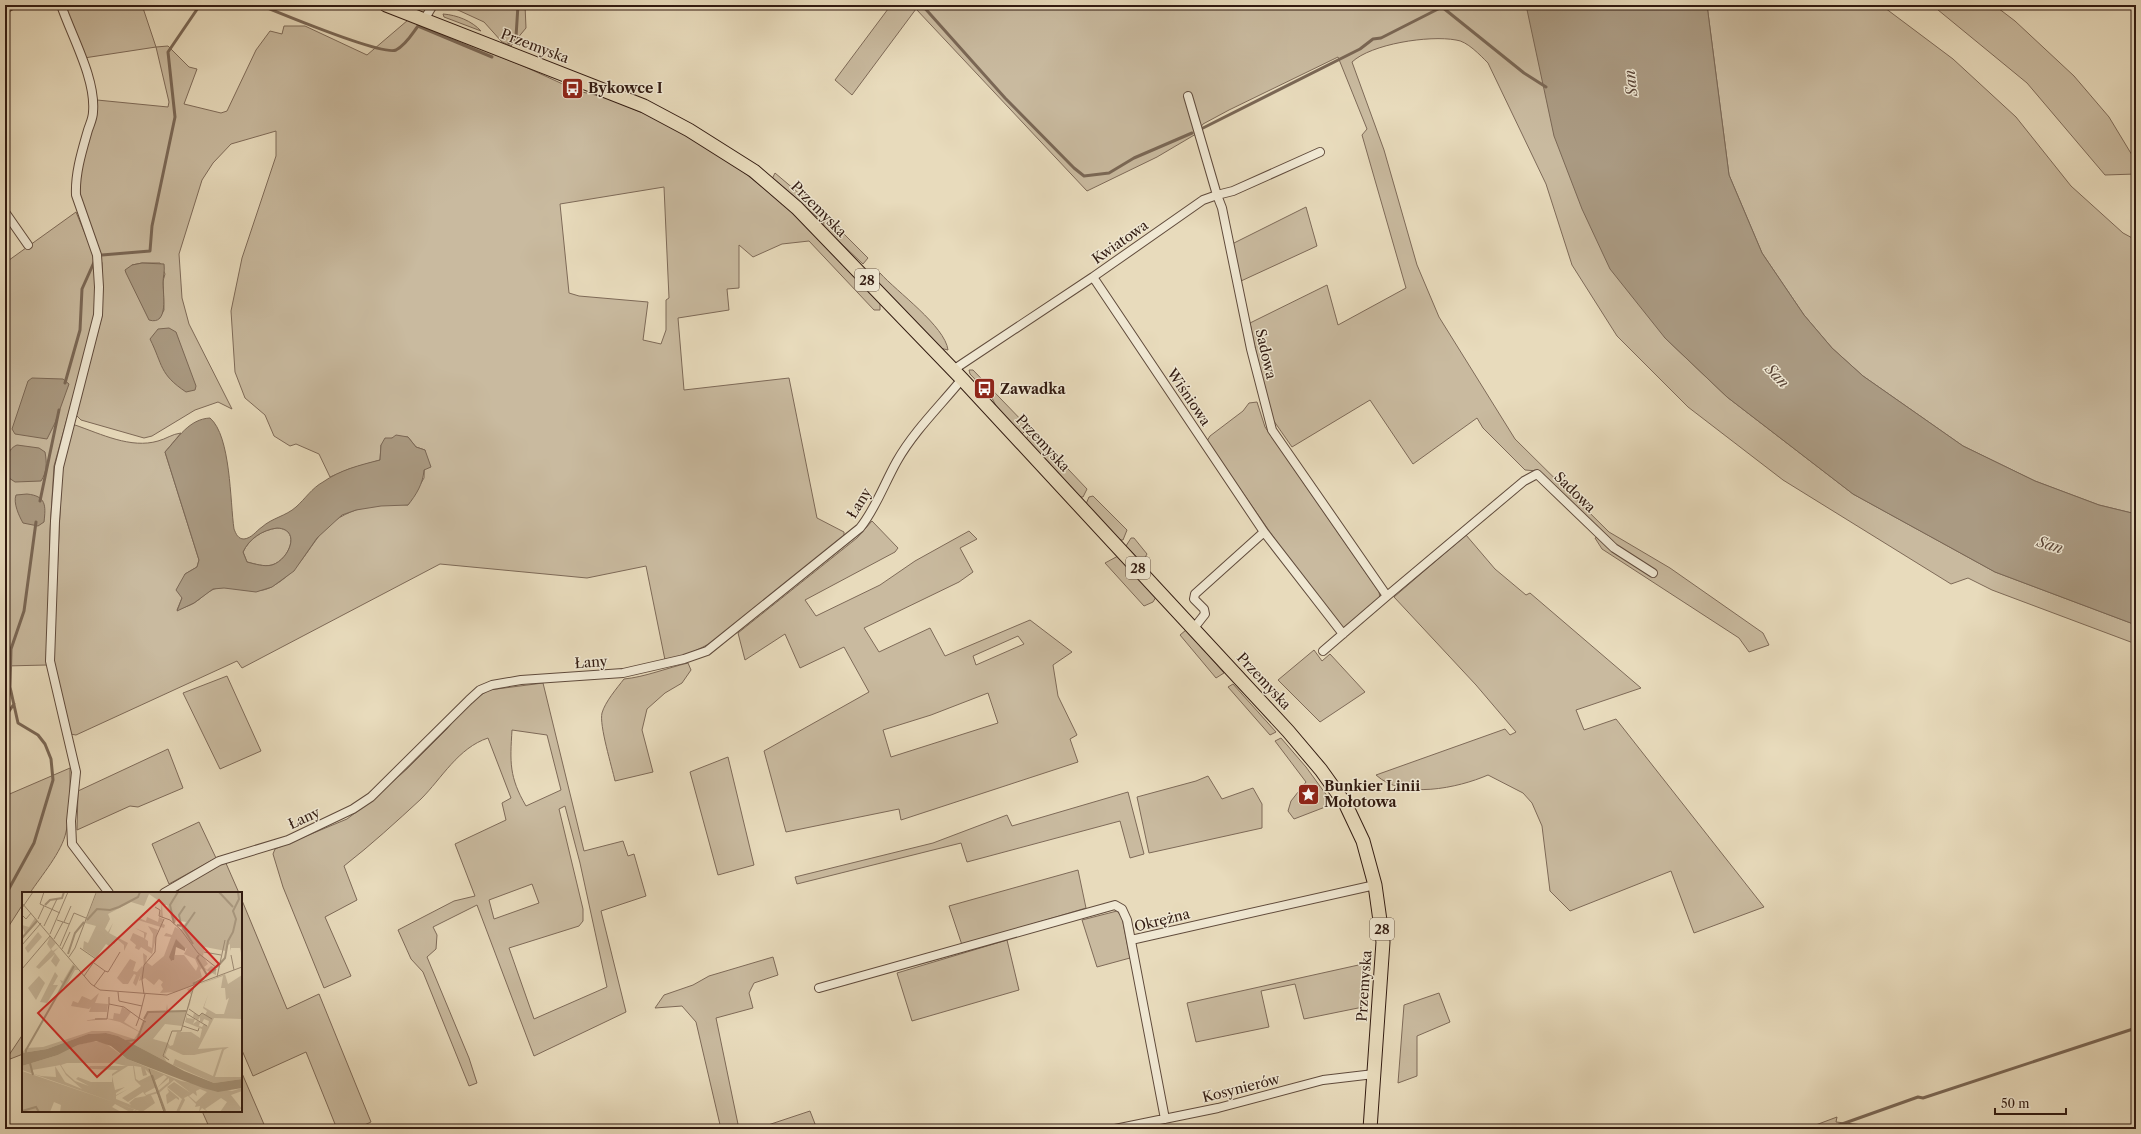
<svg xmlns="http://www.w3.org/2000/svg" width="2141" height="1134" font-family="'Libre Caslon Text',serif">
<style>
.green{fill:#c9ba9f;stroke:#7e6a58;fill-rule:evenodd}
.water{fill:#aa9a82;stroke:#7a6755;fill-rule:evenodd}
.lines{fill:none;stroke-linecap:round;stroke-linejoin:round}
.stream{stroke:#7a6755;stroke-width:3}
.street-casing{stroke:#604b3c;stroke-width:10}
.primary-casing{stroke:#321b11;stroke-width:15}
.street{stroke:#f0e8d3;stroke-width:8}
.primary{stroke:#e8dbbc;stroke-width:13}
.labels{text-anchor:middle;stroke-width:3;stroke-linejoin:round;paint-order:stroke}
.shield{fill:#f0e8d3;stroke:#6b584b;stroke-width:1}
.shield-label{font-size:13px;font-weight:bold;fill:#321b11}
.street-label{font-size:14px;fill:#321b11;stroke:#f0e8d3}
.poi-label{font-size:14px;font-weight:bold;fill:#321b11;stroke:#f0e8d3;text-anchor:start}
.water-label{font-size:15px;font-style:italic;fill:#5c4739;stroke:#f0e8d3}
.inset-river{fill:none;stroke:#aa9a82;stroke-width:2}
.inset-road{fill:none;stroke:#9f8e78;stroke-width:1}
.view{fill:#d62828;fill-opacity:0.15;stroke:#d62828;stroke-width:2}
.inset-edge{fill:none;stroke:#321b11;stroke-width:2}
</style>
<rect width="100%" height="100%" fill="#e8dbbc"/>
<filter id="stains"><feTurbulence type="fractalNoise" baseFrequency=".005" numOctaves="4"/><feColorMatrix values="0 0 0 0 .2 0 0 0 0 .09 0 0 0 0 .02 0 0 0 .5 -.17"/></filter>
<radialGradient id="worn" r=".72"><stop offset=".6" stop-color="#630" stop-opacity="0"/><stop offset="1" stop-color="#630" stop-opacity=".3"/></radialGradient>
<path class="green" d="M64 5H142L156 47 168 46 189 67 197 69 184 104 221 113 227 111 256 50 270 31 282 34 284 26H305L367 55 408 20 521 65 578 91 604 97 653 117 703 143 746 174 789 209 880 303V310H874L809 241 782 244 753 257 739 245V288L727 289 729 310 678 318 684 390 789 378 817 518 844 532V536L721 637C703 648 686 656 665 660L646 566 587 578 440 564 242 668 237 661 76 735 70 734 53 661 62 471 72 427 75 425C101 434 131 449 158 441 166 439 172 434 181 433L165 452 199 560 197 567 185 574 182 598 177 610C182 608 189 606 194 603 201 599 206 592 214 589 233 583 254 598 273 586 293 575 303 558 316 540 337 509 373 502 408 505L424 478 425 450 416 447 408 437 392 438 381 445 380 460 349 469 330 477 319 454 296 444 290 446 274 436 265 415 245 398 235 372 231 311 242 258 276 156V131L231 144 213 163 202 180 179 254 182 298 189 324 232 409 218 402 195 410 152 436 144 438 81 420 76 415 102 316V263L80 196 79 180 97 100 168 107 169 102 156 47 84 58ZM664 187 669 298 666 300V330L661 344 643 340 648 302 579 296 569 293 560 204ZM142 263H160L165 274 163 281 164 310 159 319 132 265Z
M447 5H525L526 28 511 46 502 42 484 22Z
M891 5H1526L1665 338 1727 397 1853 494 1995 572 2136 625V644L1992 590 1968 578 1951 584 1783 480 1688 407 1617 336 1572 265 1546 184 1488 63C1480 55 1467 41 1456 40 1429 35 1371 44 1352 62L1384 150 1417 265 1439 317 1515 439 1609 532 1670 568 1763 633 1769 645 1749 652 1739 638 1602 549 1595 538 1603 534 1544 475 1538 471 1525 470 1483 428 1477 418 1413 464 1370 400 1292 447 1269 414 1250 323 1327 285 1338 325 1406 288 1362 135 1367 129 1338 57 1229 110 1203 124 1196 134 1157 157 1087 191 916 9 852 95 835 80Z
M1707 5H1881L1953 59 2016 117 2071 186 2123 233 2136 240V514L2099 505 2035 481 1963 446 1863 376 1832 348 1804 315 1762 253 1729 175Z
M1932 5H1994L2015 21 2074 76 2109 117 2135 160 2136 174 2105 175 2027 83Z
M443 14C457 15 472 21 481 31L444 17Z
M775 173 821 212 817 217 772 179Z
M1306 207 1317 246 1241 281 1232 244Z
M76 212 93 253 96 277 95 317 54 466 50 531 47 665 5 666V263Z
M825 215 868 258 863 264 826 229 823 224Z
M880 273C897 292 945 326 948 350L940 348 878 284V277Z
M969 370H973L1027 426V429L1022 434 997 408 991 396 970 374Z
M1257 402 1265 427 1379 592 1380 598 1342 629 1306 584 1207 441 1210 436 1243 411 1249 403Z
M1032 431 1087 489 1083 497H1080L1026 439Z
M1093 496 1127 530 1123 540H1120L1086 504 1089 497Z
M872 521 898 548 895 552 805 600 816 616 880 585 915 561 969 531 977 539 960 548 973 572 959 582 864 628 879 652 930 628 945 656 1030 620 1072 652 1053 665 1058 696 1077 735 1070 739 1078 762 901 820 899 809 786 832 764 751 869 692 844 647 800 668 785 634 745 660 738 633 857 538ZM1018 636 1024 644 976 665 973 656ZM988 693 998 723 891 757 883 730 931 715Z
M277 528C302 529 289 560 272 565 264 567 255 564 247 562L243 552C249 539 262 530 277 528Z
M1466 535 1495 569 1526 595 1530 593 1641 688 1576 710 1584 730 1616 719 1764 907 1694 933 1671 871 1570 911 1550 891 1542 826 1532 803 1523 793 1488 775C1458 788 1403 800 1376 775L1505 729 1510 735 1516 732 1476 685 1394 597Z
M1131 538H1134L1147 554 1142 563 1126 546Z
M1118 556 1156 597 1153 602 1144 606 1105 563Z
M1186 630 1224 673 1216 678 1180 635Z
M1314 650 1322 661 1330 654 1365 692 1320 722 1278 680Z
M688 663 691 670 682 683 665 693 647 709 642 730 653 772 615 781C612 767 599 725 602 713 605 702 617 688 624 679 645 677 667 668 688 663Z
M227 676 261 751 220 769 183 693Z
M543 683 584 851 623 841 628 856 634 854 646 896 601 911 626 1012 534 1056 477 905 433 927 437 935 436 949 427 957 469 1058 477 1083 469 1086 423 972 411 959 398 930 454 901 475 896 455 844 506 820 502 803 511 798 488 738C458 748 442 778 421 799 396 822 371 845 344 866L357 900 325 917 351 976 324 988 283 887 273 854 275 849 347 819 367 804 407 769 447 729 468 703 489 690ZM512 730 547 735 561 790 526 806C509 777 510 762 512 730ZM565 806 580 863 607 987 534 1019 509 948 579 926 583 921V909L559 809ZM532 884 539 903 494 919 489 900Z
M1233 684 1276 732 1270 735 1228 687Z
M1281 738 1306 767 1333 804 1294 819 1288 811 1291 801 1306 782 1275 741Z
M168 749 183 788 138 807 130 806 77 830 78 791Z
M728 757 754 865 718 875 690 772Z
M70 768C70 789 71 812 66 832 62 852 41 876 30 893H23V904L5 932V796Z
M1208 776 1222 799 1253 788 1262 804V828L1149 853 1137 797 1196 781Z
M1128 792 1144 854 1130 858 1120 821 967 862 961 843 797 884 795 877 933 843 1007 815 1012 826Z
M199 822 216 858 169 884 152 844Z
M225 861 239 893H179L178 889Z
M1078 870 1086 908 962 945 949 906Z
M241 898 287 1009 319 994 371 1122 356 1129H337L306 1052 253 1076 241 1048Z
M1117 911 1122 917 1130 958 1097 967 1082 920Z
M1007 940 1019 990 912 1021 897 973Z
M773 957 778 975 754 983 749 993 753 1008 716 1018 739 1129H721L696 1022 682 1006 655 1008 664 995 693 985 709 976Z
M1363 964V1007L1304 1019 1295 984 1261 991 1269 1027 1196 1042 1187 1003Z
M1439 993 1450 1022 1417 1036V1076L1398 1083 1404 1005Z
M23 1034V1054L5 1061Z
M241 1071 266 1129H210L202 1111H241Z
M810 1111 817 1129H756Z
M1837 1117 1836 1122 1863 1125 1851 1129H1805Z"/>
<path class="water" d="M1526 5H1707L1729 175 1762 253 1804 315 1832 348 1863 376 1963 446 2035 481 2099 505 2136 514V625L1995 572 1853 494 1727 397 1665 338 1610 269 1582 209 1554 136Z
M142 263 164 264C165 271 163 277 163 283 163 294 169 326 149 320L126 273 125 270 132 265Z
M169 328 176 332 196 386 195 390 186 392C159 374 163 365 150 339L158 329Z
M32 378 63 379 69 384 55 423 47 439 15 434 12 429 28 381Z
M210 418C231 436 230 502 234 529 236 534 238 539 244 539 252 538 256 531 262 527 272 518 286 516 296 507 305 499 312 488 323 482 340 470 360 465 380 460L381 445 385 438H392L396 435 408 437 416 447 425 450 431 467 424 470C423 484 416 495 408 505L381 506 356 510 342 515 317 538 294 571 272 587 256 592 224 588 213 589 194 603 177 611 182 598 176 590 185 574 197 567 199 560 165 452C178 438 189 419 210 418ZM277 528C302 529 289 560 272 565 264 567 255 564 247 562L243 552C249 539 262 530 277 528Z
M17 445 39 448 45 452C47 463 47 472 41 481L15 482 6 476C7 464 5 450 17 445Z
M27 494C46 496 46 505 44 522L38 526 23 523C19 516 13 503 16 495Z"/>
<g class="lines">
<path class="stream" d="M260 5C280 13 382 56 396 50 406 45 412 34 418 26L492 57
M922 5 1005 98 1074 168 1084 176 1109 173 1134 158 1192 133
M509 43 516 37 518 5
M1203 128 1360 49 1373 39 1381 38 1442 7 1524 73 1546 87
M102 255 150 251 152 226 175 117 168 52 200 5
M65 383 80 330 82 289 95 260
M40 501 59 410
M5 651 11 649
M5 717 14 704
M5 896 34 843 53 780 51 759 45 744 38 735 18 723 10 687 11 649 24 611 36 522
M1828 1129 1918 1097 1923 1098 2136 1028"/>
<defs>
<path id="street" d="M61 5C72 37 96 79 93 112 93 118 90 124 88 130 82 151 75 173 76 195L97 255 99 287 98 315 59 467 55 521 50 661 76 772 71 821 72 844 109 893
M5 9 12 5
M424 20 433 5
M1320 152 1233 191 1217 195 1222 208 1251 349 1272 430 1387 596 1323 651
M5 212 28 245
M1093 277 1264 532 1195 594 1194 599 1204 609 1205 614 1194 628
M953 370 1093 277 1203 200 1217 195 1188 96
M1264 532 1343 634
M1387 596 1524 481 1537 474 1614 548 1653 573
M164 893 219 861 288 840 353 809 371 797 469 700 480 690 492 685 521 680 623 673 684 659 707 651 860 528C876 508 884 484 897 461 914 431 940 406 962 379
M1131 940 1375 885
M819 988 1115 905 1122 909 1127 920 1165 1119
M1115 1129 1218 1108 1323 1080 1374 1074"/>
<path id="primary" d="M386 5 644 106 689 130 754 171 797 208 962 379 1288 731 1321 770 1346 805 1363 841 1375 885 1383 942 1370 1129"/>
</defs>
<use href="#street" class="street-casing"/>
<use href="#primary" class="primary-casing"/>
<use href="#street" class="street"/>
<use href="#primary" class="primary"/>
</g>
<defs>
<symbol id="bus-square" viewBox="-11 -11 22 22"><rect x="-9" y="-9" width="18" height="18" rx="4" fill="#8f2418" stroke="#f0e8d3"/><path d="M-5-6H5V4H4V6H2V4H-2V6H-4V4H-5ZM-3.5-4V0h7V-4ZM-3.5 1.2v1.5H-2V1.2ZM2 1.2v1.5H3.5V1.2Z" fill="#fff"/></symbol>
<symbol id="sight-square" viewBox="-11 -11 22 22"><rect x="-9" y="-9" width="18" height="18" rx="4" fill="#8f2418" stroke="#f0e8d3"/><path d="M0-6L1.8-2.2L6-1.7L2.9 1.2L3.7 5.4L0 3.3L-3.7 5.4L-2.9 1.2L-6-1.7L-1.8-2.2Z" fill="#fff"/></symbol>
</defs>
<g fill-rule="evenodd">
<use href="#bus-square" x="560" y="76" width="25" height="25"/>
<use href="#bus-square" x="972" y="376" width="25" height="25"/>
<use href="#sight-square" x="1296" y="782" width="25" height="25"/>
</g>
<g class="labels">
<g class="shield">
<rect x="855" y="269" width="24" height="22" rx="3"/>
<rect x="1126" y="557" width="24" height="22" rx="3"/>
<rect x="1370" y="918" width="24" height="22" rx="3"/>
</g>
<g class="shield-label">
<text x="867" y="285">28</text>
<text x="1138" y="573">28</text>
<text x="1382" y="934">28</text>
</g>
<g class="street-label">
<text transform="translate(535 46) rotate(21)" y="5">Przemyska</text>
<text transform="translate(819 209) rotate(45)" y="5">Przemyska</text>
<text transform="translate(1120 242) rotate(-35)" y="5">Kwiatowa</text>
<text transform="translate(1266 354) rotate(77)" y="5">Sadowa</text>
<text transform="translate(1189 397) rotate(56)" y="5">Wiśniowa</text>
<text transform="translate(1043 443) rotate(47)" y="5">Przemyska</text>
<text transform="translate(1575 492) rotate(44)" y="5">Sadowa</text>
<text transform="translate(859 503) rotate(-59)" y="5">Łany</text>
<text transform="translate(591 662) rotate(-4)" y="5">Łany</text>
<text transform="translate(1264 681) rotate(47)" y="5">Przemyska</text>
<text transform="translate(304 818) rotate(-25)" y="5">Łany</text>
<text transform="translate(1162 920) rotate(-14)" y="5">Okrężna</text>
<text transform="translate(1364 986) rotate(-86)" y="5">Przemyska</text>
<text transform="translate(1241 1088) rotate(-14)" y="5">Kosynierów</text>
</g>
<g class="poi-label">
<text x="588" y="93">Bykowce I</text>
<text x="1000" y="394">Zawadka</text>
<text x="1324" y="791">Bunkier Linii<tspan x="1324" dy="16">Mołotowa</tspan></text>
</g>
<g class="water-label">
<text transform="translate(1631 83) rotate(-97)" y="5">San</text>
<text transform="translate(1777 376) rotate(46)" y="5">San</text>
<text transform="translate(2050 545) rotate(17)" y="5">San</text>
</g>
</g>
<g transform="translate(22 892)">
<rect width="220" height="220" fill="#e8dbbc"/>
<path d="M75 0H220V66L218 56H209L208 59V52L206 53 204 59 183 55 181 64 186 72 182 75 185 78 189 74 194 76V83L180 76 178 78 180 85 173 89 172 93 153 100 138 101 141 97 139 93 141 90 137 87 132 93 123 86 117 89 119 81 114 94 111 91 114 83 112 82 106 92H101L95 86 108 67 114 70 111 79 115 80 120 74 122 76 121 61 125 64 124 70 130 74 142 64 149 45 142 44 144 41 150 43 153 35 159 38 164 30 158 29 156 25 152 33 145 13H140L141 26 138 24 140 11 127 2 122 14 109 10 86 22 88 27 83 37 86 40 91 31 87 41 106 51 102 59V53L95 47 92 52 89 51 87 54 84 52 74 66 61 57 62 49 66 51 74 34 63 31ZM154 48 163 57 165 56 162 62 173 67 176 74 174 79 162 63H153L151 69 148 68ZM125 25 136 30 137 25 141 27 140 31 137 30 143 33 142 36 116 28 117 26 124 29ZM13 26 16 29 0 47 3 42 0 33 7 35ZM126 34 136 38 130 62 119 55 117 58 113 56 114 53 108 48 111 41 122 46V41L113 36 125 41 123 47 126 49V54L130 56 131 42ZM16 40 20 45 6 61 3 56ZM28 44 34 51 29 57 31 59 37 55 32 60 38 68 34 75 29 69 33 62 17 77 14 75 29 58 25 52ZM51 72 57 78H53L43 96 39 95 32 107 40 92 38 88 41 89ZM33 80 36 84 31 93H36L25 111 18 110ZM203 82 206 92 220 83V127L192 126 176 157 207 155 202 158 193 185H220V187L192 191 151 173 153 167 191 184 200 157 172 163H161L146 156 143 163 146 167 142 164 145 152 141 164 145 170 96 144 84 141 66 142 25 157 0 161 4 156 21 155 70 139H87L112 147 117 140 98 130 85 127 62 129 77 126 91 127 92 121 98 122 100 115 109 120 102 130 118 140 125 119 144 120 145 112 146 120 165 118 169 103 165 97 171 95 168 112 160 134 143 132 131 147 146 151 148 154 151 153 155 140H169L178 146 180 137 163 130 165 123V126L173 127 171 132 175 129 178 130 177 134 180 135 182 132 186 134 187 129 182 127 180 131 178 129V125L176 128 171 125 172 121 177 124 180 121 183 123 185 119 181 116 186 103 182 115 194 122H202L207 106 204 108 203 96H199L201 84 173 94ZM17 84 23 91 14 108 6 96ZM77 101 73 111 86 112 85 120H67L69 115 67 117 49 114 51 109 56 111 60 104 69 108ZM71 149 83 151 105 167 159 189 210 199 220 196V199L209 203 220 217H218L219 220H198L205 210 199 206 183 217 186 220 180 216 177 220 178 214 173 215 174 212 166 204 162 206 163 208 157 220H154L160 207 145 195 152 190 169 201 152 188 137 201 129 203 133 211 120 220 0 178V174L36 163 56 153ZM45 171H92L104 174H68L66 176 71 177 96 178 90 182V190H69L56 185 54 187 67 194 53 189 44 181 39 173ZM38 173 44 183 60 197 43 190 33 174ZM33 174 34 185 19 184 12 182 10 178ZM106 174H111L113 188 119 194 100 206 106 210 121 200 124 204 113 206 107 211 109 213 94 207V204L106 197 94 203V201L103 195 93 198 90 184ZM112 174 119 175 121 184 125 183 123 177 129 183 117 189 114 187ZM142 183 145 185 135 196 147 186V190L136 199 124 203 123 201 134 195 132 189ZM178 197 185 200 174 210 167 204 171 201 175 204 174 199ZM0 179 112 217 111 220 113 218 118 220H108L93 212 90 215 99 220H38L39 213 32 210 28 220H0ZM145 196 157 206V208L154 206 145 212 144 203 147 200Z" fill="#c9ba9f" fill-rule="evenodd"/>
<path d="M154 47 163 56V59L154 55 152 68 149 69 147 65ZM84 141 96 144 162 179 192 191 220 187V196L196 200 181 196 105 167 89 154 74 149 56 153 36 163 0 174V161L25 157 66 142Z" fill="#aa9a82"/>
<path class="inset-river" d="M197 0 211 15M23 13 28 8 40 6 42 0M65 28 75 17 88 18 97 15 116 5 118 0M152 31 148 13 156 0M155 33 160 34 171 52M159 33 157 23 163 14M162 36 173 20M0 46 15 29M46 62 53 41 62 30M177 63 175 66 185 83M195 75 203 66 206 49 211 40 214 27 211 19 217 7 216 0M183 85 194 77M171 92 182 86M122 127 126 120 164 119M104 149 115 148 122 129M4 162V158L52 74M8 171 11 183M130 183 143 219M0 219 14 215 17 220"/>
<path class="inset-road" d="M22 0 18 12 38 21M0 11 69 92 78 98 145 103 220 75M133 15 138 18 137 24 148 28 159 38 176 61 195 76M0 16 11 0M0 23 4 27 9 21M16 27 22 14M35 28 47 32M42 30 49 14M22 34 35 7M28 42 46 0M32 47 41 30M0 53 19 31M38 54 52 21 64 26M58 56 74 67 62 84M40 57 48 40M182 60 199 63M209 63 212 78M47 65 53 56 74 1M72 71 83 79M0 77 28 44M83 79 86 80 98 60M195 85 203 48M72 94 83 79M96 100 97 109 120 114M122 102 120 88 122 73 133 60 134 45 142 27M123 102 117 126 124 130M87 105V112L102 115 117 126 114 134M167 117 177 124 180 121 190 127M165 122 185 134M73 127H85L87 112M161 134 176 139 177 136M147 168 141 164 150 139H159L172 94M127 177 142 220"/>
<path class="view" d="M137 8 197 72 75 185 16 121Z"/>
<rect width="220" height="220" class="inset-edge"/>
</g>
<rect width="2141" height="1134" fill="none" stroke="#e8dbbc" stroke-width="20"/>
<rect x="6" y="6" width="2129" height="1122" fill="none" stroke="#321b11" stroke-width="2"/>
<rect x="10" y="10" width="2121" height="1114" fill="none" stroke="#321b11"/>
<path d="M1995 1108v6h71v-6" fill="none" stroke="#321b11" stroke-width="2"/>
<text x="2001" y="1108" font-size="12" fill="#321b11" stroke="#f0e8d3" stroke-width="3" paint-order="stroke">50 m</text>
<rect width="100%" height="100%" filter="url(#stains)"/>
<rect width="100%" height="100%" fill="url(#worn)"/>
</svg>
